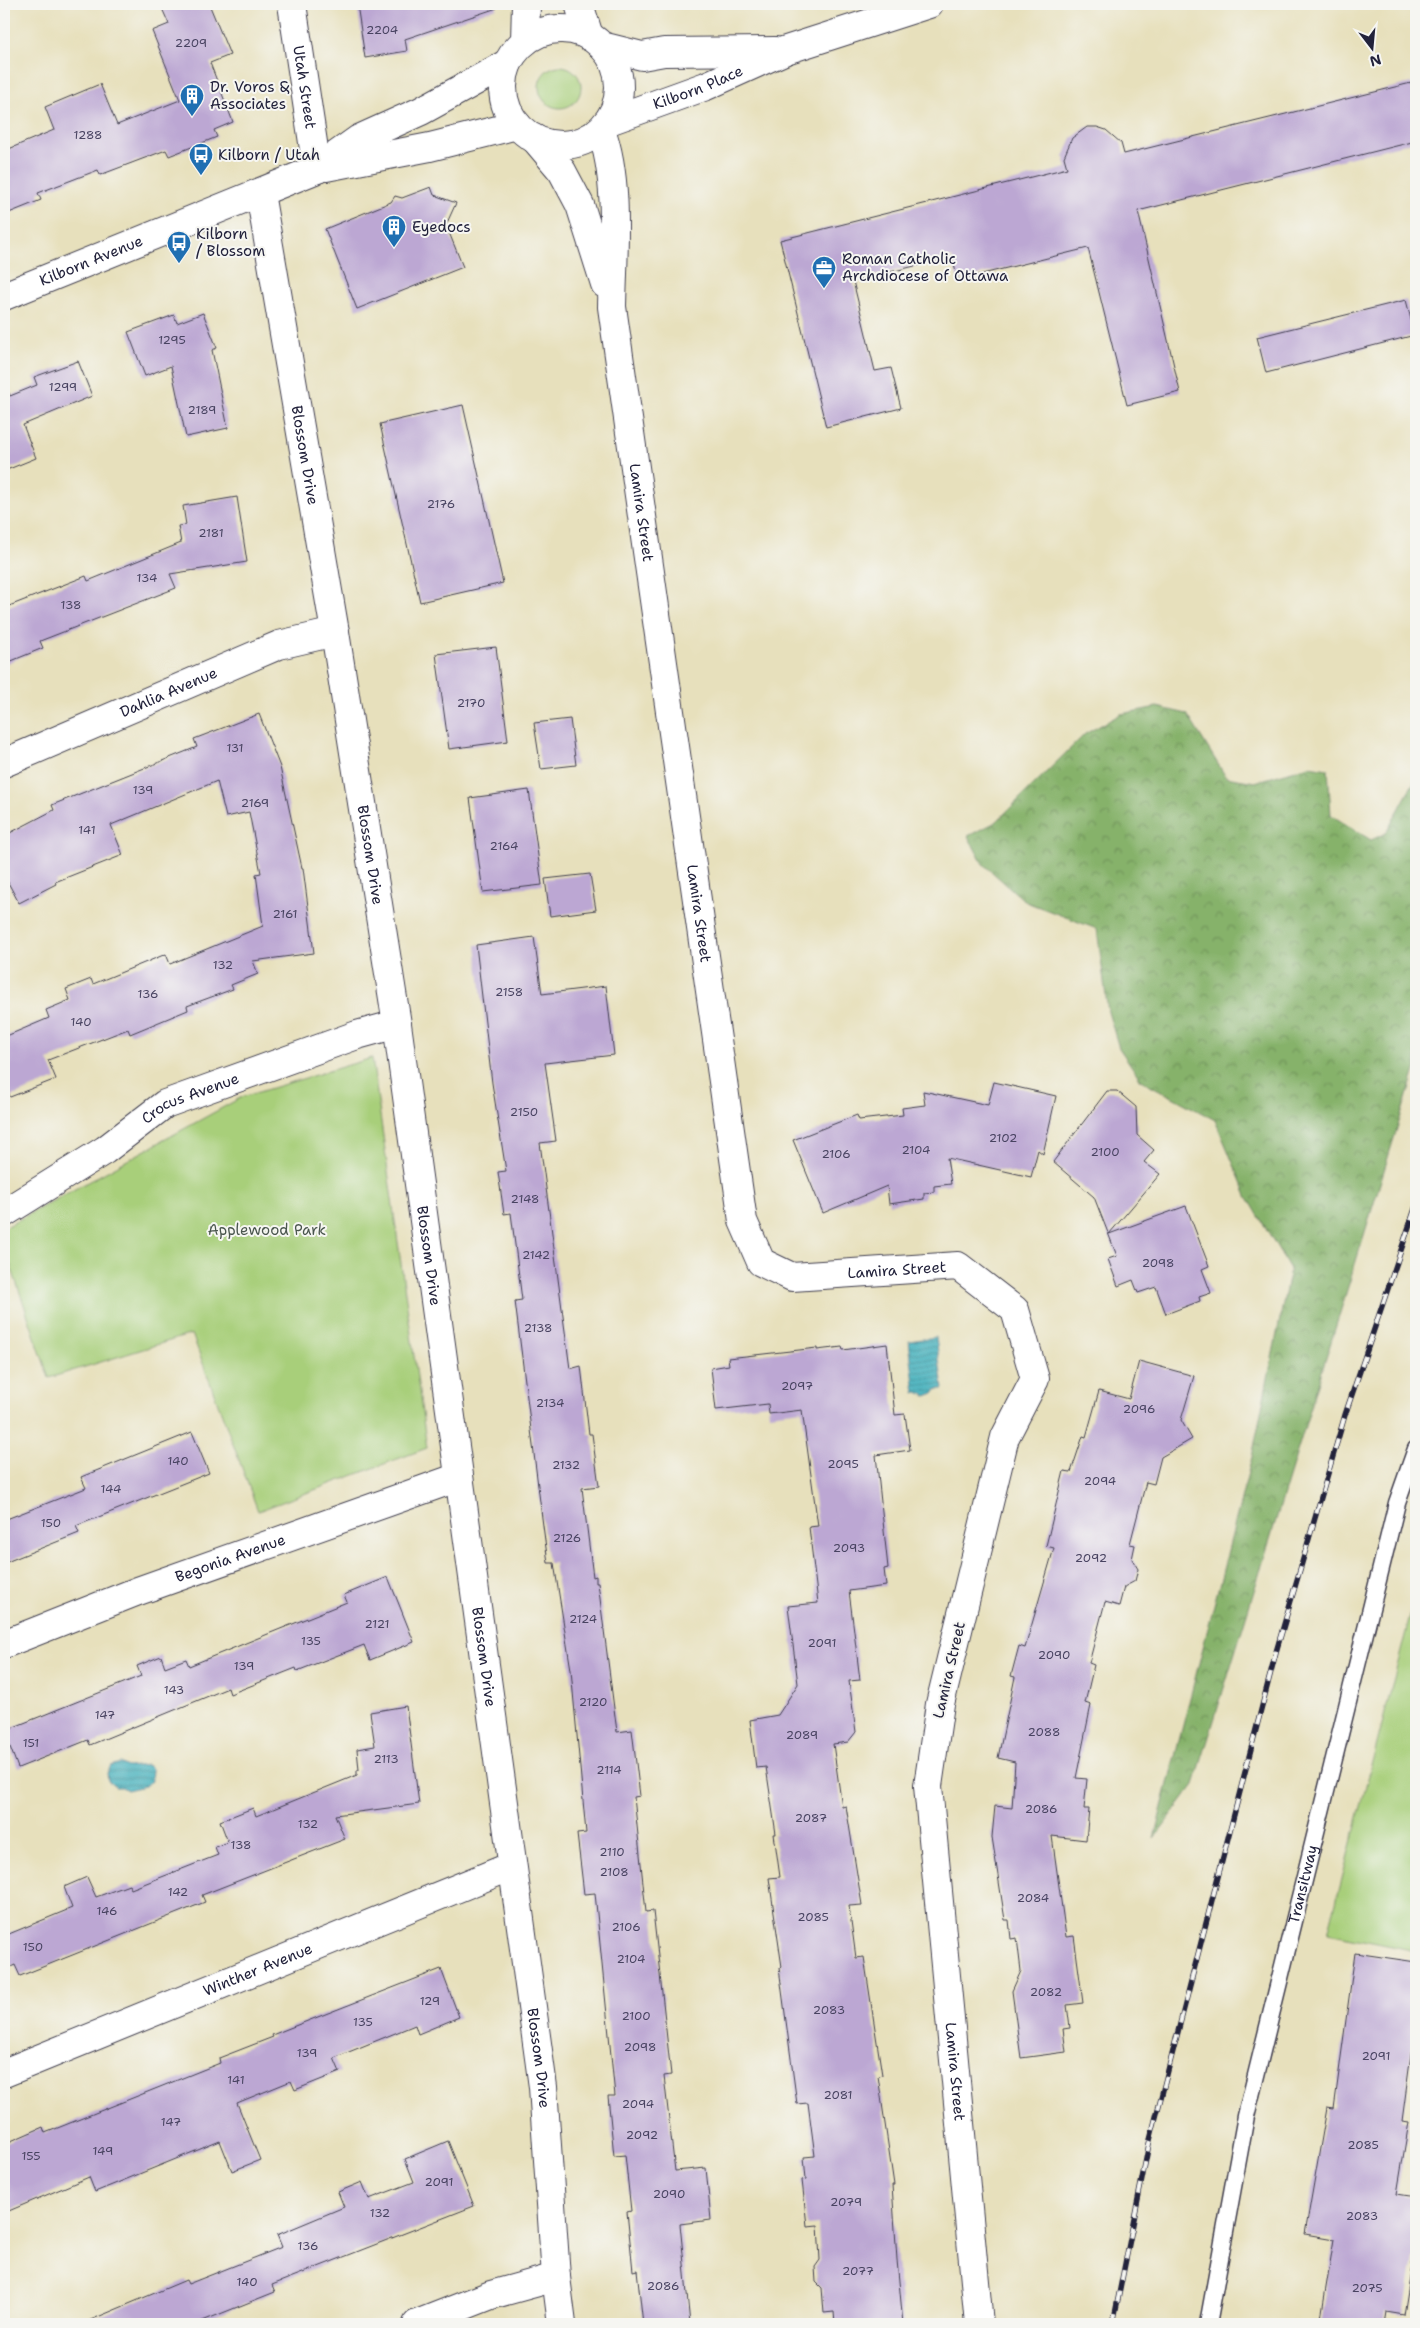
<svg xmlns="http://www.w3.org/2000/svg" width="1420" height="2328" font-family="'Shantell Sans',sans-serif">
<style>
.green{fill:#a8cf7a;stroke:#65785a}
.forest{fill:url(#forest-crowns);stroke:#546a52}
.water{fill:url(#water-rules);stroke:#31687b}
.building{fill:#bca7d3}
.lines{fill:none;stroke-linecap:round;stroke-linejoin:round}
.service-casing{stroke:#403e4e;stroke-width:19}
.minor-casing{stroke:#403e4e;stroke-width:30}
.tertiary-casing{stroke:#403e4e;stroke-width:30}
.service{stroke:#fff;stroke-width:16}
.minor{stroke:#fff;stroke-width:28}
.tertiary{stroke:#fff;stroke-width:28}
.rail-casing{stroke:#22223b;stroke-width:5.5}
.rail{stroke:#f6f6f2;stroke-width:4;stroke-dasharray:11;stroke-linecap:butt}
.labels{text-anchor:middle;stroke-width:4;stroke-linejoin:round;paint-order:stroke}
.number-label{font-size:12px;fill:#484361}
.street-label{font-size:15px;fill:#22223b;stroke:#f6f6f2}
.poi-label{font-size:15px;fill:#22223b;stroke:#f6f6f2;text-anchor:start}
.park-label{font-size:15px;fill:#4a564e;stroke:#f6f6f2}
</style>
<defs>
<pattern id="forest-crowns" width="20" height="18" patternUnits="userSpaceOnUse" patternTransform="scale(1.25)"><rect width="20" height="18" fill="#86b26a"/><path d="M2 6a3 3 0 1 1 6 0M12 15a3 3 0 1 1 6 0" fill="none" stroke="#6d9058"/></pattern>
<pattern id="water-rules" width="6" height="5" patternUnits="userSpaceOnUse" patternTransform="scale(1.25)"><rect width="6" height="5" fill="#40afbb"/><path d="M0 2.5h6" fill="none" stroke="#358e99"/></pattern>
</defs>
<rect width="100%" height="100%" fill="#f6f6f2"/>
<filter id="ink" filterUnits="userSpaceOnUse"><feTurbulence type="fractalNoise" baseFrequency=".02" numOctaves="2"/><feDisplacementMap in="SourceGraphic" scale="10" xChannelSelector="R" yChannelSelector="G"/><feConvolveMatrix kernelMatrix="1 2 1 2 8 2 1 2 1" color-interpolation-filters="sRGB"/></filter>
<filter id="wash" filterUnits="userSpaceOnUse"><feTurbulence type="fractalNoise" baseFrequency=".0096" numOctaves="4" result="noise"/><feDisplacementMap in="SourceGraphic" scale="20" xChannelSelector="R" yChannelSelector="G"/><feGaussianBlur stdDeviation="1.12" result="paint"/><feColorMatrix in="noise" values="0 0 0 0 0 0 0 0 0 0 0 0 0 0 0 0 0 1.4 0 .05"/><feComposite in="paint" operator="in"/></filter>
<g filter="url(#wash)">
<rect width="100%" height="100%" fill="#e7e0bc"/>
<path class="green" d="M539 87a21 21 0 1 1 42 0a21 21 0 1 1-42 0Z
M372 1058 427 1448 258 1511 192 1334 49 1378 4 1246V1228L242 1097Z
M1416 1593V1951L1328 1933Z"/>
<path class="forest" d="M1157 707 1187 714 1226 777 1255 782 1309 766 1328 769 1331 815 1371 840 1386 833 1416 778V1067L1194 1785 1154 1838 1252 1457 1290 1269 1247 1196 1215 1120 1141 1080 1119 1048 1108 1012 1097 929 1026 902 983 864 968 836 996 822 1085 734 1121 714Z"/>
<path class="water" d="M936 1337 943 1389H937L934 1393 926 1396 918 1392 915 1393 909 1341Z
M120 1763 127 1767 147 1765 152 1770 151 1781 145 1786 127 1790 122 1787H115L108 1781 107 1773 111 1766Z"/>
<g id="blocks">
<path class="building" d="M160 4H209L230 55 210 63 233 122 214 130 217 137 169 156 166 150 100 175 98 170 38 193 41 200 4 215V151L54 130 45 107 100 84 117 125 180 100 152 31 169 24Z
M357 4H496L497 8 405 39 407 51 365 58Z
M1411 83 1412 86 1416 85V141L1138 211 1180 392 1127 405 1088 248 958 280 952 257 853 281 875 371 891 368 901 408 826 427 780 240 1067 168 1064 157 1072 138 1087 127H1097L1106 130 1121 143 1124 154Z
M431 187 434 195 456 203 446 225 463 267 357 309 325 229 391 202 395 196 402 198Z
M1406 300 1415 335 1266 373 1257 337Z
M203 313 217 348 212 350 228 428 186 437 171 366 145 376 128 332 174 315 177 323Z
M78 361 92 396 23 425 36 458 4 471V381L10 396 37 385 34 377Z
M463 405 503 583 420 602 380 424Z
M237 497 247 562 170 574 176 588 40 641 43 648 4 664V608L86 576 88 581 181 543 178 526 186 525 183 506Z
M496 647 508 741 449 749 436 654Z
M259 714 280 767 302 868H303L314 953 253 961 258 974 231 985 233 989 187 1006 188 1010 130 1034 128 1029 48 1060 56 1079 10 1097 4 1082V1037L49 1018 46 1010 70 1000 66 989 91 979 93 984 166 954 170 964 263 926 256 874 261 873 249 812 226 817 217 781 111 825 123 855 55 882 56 884 19 903 4 875V836L54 810 52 805 197 747 194 739Z
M570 719 576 765 541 769 534 723Z
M529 790 542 885 483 892 470 798Z
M590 874 596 910 550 916 545 879Z
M534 937 542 994 606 986 614 1055 545 1063 556 1141 540 1143 570 1369 581 1366 589 1434H592L599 1486 582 1488 593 1577 596 1576V1583H598L617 1732 632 1730 640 1796 634 1797 646 1912 653 1911 671 2075 664 2076 675 2171 706 2168 711 2220 680 2224 690 2324H643L637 2270 633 2271 627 2212 631 2211 625 2155 614 2156 608 2096H615L595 1893 584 1894 577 1834 586 1833 571 1670 554 1563H548L542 1518 515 1301 522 1300 511 1213 504 1214 498 1172 506 1171 492 1083 476 945Z
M994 1082 1056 1096 1043 1154 1038 1150 1031 1177 947 1158 951 1184 934 1186V1192L924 1193V1199L889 1204 887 1186 823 1213 793 1140 857 1115 859 1120 903 1115 902 1108 925 1105 923 1091 988 1105Z
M1107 1091H1117L1136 1107 1137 1135 1154 1150 1144 1162 1160 1174 1109 1234 1186 1206 1209 1266 1202 1269 1211 1293 1199 1297 1200 1301 1166 1314 1156 1287 1138 1293 1133 1280 1118 1286 1108 1259 1117 1256 1094 1197 1053 1162Z
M887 1344 895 1415 905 1414 910 1450 876 1455 888 1568 884 1569 886 1586 849 1591 860 1680 849 1681 856 1732 848 1742 833 1744 842 1807 846 1806 862 1905 849 1906 856 1958 864 1957 882 2075 878 2076 894 2185H892L897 2260 903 2324H835L834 2312 824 2313 822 2288 816 2282 815 2267 820 2260 818 2225 807 2226 802 2180 806 2179 804 2157 815 2156 808 2103 797 2104 779 1968 782 1967 769 1878 780 1877 774 1834H776L766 1767 756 1768 750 1720 778 1715 798 1684 788 1606 818 1603 809 1527 818 1526 802 1410 769 1414 768 1404 716 1410 711 1368 729 1365 728 1358 817 1348V1350L842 1347 843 1350Z
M1139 1361 1194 1376 1181 1420 1192 1439 1161 1457 1154 1484 1146 1482 1130 1544 1135 1545 1132 1559 1138 1569 1135 1581 1124 1587 1119 1606 1105 1602 1089 1663 1094 1665 1085 1703 1091 1705 1076 1778 1087 1779 1084 1809H1089L1086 1840 1052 1836 1066 1937 1074 1936 1083 2003 1067 2005 1070 2028 1063 2029 1066 2052 1021 2058 1012 1991 1021 1971 1017 1938 1011 1939 1009 1920H1005L992 1837 995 1806 1012 1808 1015 1762 998 1758 1015 1677 1011 1676 1019 1646 1025 1648 1054 1548 1046 1546 1064 1471 1071 1472 1083 1436 1086 1437 1099 1391 1129 1399Z
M192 1432 209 1473 76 1526 79 1533 4 1563V1520L86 1488 81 1477Z
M388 1577 414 1642 370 1660 364 1645 297 1671 296 1668 230 1694 228 1688 90 1745 88 1740 18 1768 4 1731 141 1676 137 1666 161 1656 165 1667 186 1659 189 1666 347 1602 344 1595Z
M406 1706 419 1804 335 1815 345 1839 202 1895 205 1902 20 1976 15 1965 4 1970V1936L72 1908 64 1887 87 1877 96 1897 129 1885 131 1889 218 1855 215 1847 228 1842 220 1821 253 1808 256 1816 357 1775V1770H359L357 1749 375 1746 370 1712Z
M1355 1953 1416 1962V2017L1402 2121 1409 2122 1397 2194 1416 2197V2253H1414L1404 2315 1386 2312 1384 2324H1320L1334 2239 1305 2234 1327 2108 1334 2109Z
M441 1969 459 2017 418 2034 415 2025 334 2058 340 2072 295 2090 291 2081 237 2103 260 2160 232 2171 220 2141 95 2192 89 2177 4 2213V2144L43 2127 45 2133 220 2063 219 2058 273 2037 272 2035 287 2029Z
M448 2141 474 2206 272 2285 275 2292 195 2324H81L186 2280 188 2284 282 2247 277 2235 344 2207 338 2192 362 2182 369 2199 414 2182 405 2159Z"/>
</g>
</g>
<g filter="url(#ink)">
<use href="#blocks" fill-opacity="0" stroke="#403e4e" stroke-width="1"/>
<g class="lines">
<defs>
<g id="service">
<path id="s1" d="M1208 2324 1246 2116 1397 1503 1416 1449"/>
</g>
<g id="minor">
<path id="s2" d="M292 4 317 169"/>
<path d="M602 46 642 56 664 52 775 51"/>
<path id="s3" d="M609 121 706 86 786 50 929 4"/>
<path id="s4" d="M601 130C620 181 613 252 612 307L743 1221 761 1262 792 1277 958 1266 1015 1310 1035 1379 1005 1437 940 1704 928 1786 979 2324"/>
<path d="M535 139 562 171 580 205 605 284"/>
<path id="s5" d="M260 193 335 632 397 1024 543 2087 556 2277 562 2324"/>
<path id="s6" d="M4 763 279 645 335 632"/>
<path id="s7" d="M4 1213 105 1150 165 1104 357 1035 397 1024"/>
<path id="s8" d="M4 1644 138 1591 459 1477"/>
<path id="s9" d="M4 2073 512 1866"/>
<path d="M417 2324 491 2295 556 2277"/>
</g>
<g id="tertiary">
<path d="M579 4 589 36"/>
<circle cx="561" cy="87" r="58"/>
<path d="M525 41 526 4"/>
<path d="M326 167 430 147 517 125"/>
<path id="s10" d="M4 296 317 169 359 139 421 111 508 63"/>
</g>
</defs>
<use href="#service" class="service-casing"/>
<use href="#minor" class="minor-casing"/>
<use href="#tertiary" class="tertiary-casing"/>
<use href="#service" class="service"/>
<use href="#minor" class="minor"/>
<use href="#tertiary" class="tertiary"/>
<defs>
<path id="rail" d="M1113 2324 1149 2144 1276 1652 1345 1415 1416 1206"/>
</defs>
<use href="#rail" class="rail-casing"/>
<use href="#rail" class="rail"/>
</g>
</g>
<defs>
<symbol id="building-pin" viewBox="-11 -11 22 30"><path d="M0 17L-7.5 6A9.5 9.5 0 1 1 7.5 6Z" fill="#1f6fb2" stroke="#f6f6f2"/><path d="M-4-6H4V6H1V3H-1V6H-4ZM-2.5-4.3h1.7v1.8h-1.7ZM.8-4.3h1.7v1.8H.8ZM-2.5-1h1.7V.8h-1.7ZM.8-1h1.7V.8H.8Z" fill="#fff"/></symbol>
<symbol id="bus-pin" viewBox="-11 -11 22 30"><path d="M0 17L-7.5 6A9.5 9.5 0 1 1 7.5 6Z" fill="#1f6fb2" stroke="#f6f6f2"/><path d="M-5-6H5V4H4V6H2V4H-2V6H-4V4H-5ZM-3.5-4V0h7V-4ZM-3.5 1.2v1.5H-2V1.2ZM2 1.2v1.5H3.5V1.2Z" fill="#fff"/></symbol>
<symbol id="office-pin" viewBox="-11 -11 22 30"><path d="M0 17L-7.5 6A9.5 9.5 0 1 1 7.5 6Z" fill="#1f6fb2" stroke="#f6f6f2"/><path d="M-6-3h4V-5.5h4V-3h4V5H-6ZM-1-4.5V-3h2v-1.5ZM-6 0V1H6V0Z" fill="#fff"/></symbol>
</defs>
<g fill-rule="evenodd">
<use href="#building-pin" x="178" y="82" width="28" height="38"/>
<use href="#bus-pin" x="187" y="141" width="28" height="38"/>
<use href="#building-pin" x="380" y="213" width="28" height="38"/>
<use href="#bus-pin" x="165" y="229" width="28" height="38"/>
<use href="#office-pin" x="810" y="254" width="28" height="38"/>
</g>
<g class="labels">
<g class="number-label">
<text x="382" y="34">2204</text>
<text x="191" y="47">2209</text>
<text x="88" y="139">1288</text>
<text x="172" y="344">1295</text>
<text x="63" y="391">1299</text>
<text x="202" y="414">2189</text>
<text x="441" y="508">2176</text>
<text x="211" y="537">2181</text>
<text x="147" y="582">134</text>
<text x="71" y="609">138</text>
<text x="471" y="707">2170</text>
<text x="235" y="752">131</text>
<text x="143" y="794">139</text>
<text x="255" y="807">2169</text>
<text x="87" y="834">141</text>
<text x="504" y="850">2164</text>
<text x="285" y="918">2161</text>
<text x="223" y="969">132</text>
<text x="509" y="996">2158</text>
<text x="148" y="998">136</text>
<text x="81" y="1026">140</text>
<text x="524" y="1116">2150</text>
<text x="1003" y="1142">2102</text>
<text x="916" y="1154">2104</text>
<text x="1105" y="1156">2100</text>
<text x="836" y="1158">2106</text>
<text x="525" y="1203">2148</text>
<text x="536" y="1259">2142</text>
<text x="1158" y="1267">2098</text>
<text x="538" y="1332">2138</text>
<text x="797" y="1390">2097</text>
<text x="550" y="1407">2134</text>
<text x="1139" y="1413">2096</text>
<text x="178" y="1465">140</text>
<text x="843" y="1468">2095</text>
<text x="566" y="1469">2132</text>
<text x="1100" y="1485">2094</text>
<text x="111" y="1493">144</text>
<text x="51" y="1527">150</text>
<text x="567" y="1542">2126</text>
<text x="849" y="1552">2093</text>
<text x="1091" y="1562">2092</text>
<text x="583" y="1623">2124</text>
<text x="377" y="1628">2121</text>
<text x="311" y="1645">135</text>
<text x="822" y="1647">2091</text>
<text x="1054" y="1659">2090</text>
<text x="244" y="1670">139</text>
<text x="174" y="1694">143</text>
<text x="593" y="1706">2120</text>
<text x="105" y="1719">147</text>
<text x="1044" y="1736">2088</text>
<text x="802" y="1739">2089</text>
<text x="31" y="1747">151</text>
<text x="386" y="1763">2113</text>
<text x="609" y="1774">2114</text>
<text x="1041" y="1813">2086</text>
<text x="811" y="1822">2087</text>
<text x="308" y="1828">132</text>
<text x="241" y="1849">138</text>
<text x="612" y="1856">2110</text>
<text x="614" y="1876">2108</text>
<text x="178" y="1896">142</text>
<text x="1033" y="1902">2084</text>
<text x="107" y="1915">146</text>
<text x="813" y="1921">2085</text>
<text x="626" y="1931">2106</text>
<text x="33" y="1951">150</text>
<text x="631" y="1963">2104</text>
<text x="1046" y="1996">2082</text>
<text x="430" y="2005">129</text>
<text x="829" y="2014">2083</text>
<text x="636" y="2020">2100</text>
<text x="363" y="2026">135</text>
<text x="640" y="2051">2098</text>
<text x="307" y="2057">139</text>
<text x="1376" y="2060">2091</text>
<text x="236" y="2084">141</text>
<text x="838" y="2099">2081</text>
<text x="638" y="2108">2094</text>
<text x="171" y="2126">147</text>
<text x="642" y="2139">2092</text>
<text x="1363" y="2149">2085</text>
<text x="103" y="2155">149</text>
<text x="31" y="2160">155</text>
<text x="439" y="2186">2091</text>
<text x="669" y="2198">2090</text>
<text x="846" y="2206">2079</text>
<text x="380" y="2217">132</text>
<text x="1362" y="2220">2083</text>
<text x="308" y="2250">136</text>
<text x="858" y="2275">2077</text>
<text x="247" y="2286">140</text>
<text x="663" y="2290">2086</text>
<text x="1367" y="2292">2075</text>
</g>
<g class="street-label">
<text dy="5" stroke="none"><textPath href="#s2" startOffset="84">Utah Street</textPath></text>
<text dy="5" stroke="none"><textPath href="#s3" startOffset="95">Kilborn Place</textPath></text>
<text dy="5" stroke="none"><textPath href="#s10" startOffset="94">Kilborn Avenue</textPath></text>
<text dy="5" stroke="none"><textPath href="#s5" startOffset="266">Blossom Drive</textPath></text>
<text dy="5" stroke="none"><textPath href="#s4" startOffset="386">Lamira Street</textPath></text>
<text dy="5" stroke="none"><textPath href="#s6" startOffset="179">Dahlia Avenue</textPath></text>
<text dy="5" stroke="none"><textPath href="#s5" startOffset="671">Blossom Drive</textPath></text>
<text dy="5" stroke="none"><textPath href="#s4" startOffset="791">Lamira Street</textPath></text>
<text dy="5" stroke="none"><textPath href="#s7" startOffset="220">Crocus Avenue</textPath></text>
<text dy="5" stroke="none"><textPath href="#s5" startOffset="1076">Blossom Drive</textPath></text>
<text dy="5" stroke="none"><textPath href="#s4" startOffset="1286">Lamira Street</textPath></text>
<text dy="5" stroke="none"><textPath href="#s8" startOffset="242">Begonia Avenue</textPath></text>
<text dy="5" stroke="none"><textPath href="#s5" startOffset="1481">Blossom Drive</textPath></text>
<text transform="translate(949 1670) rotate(-77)" y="5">Lamira Street</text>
<text dy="5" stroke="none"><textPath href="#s1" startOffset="450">Transitway</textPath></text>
<text dy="5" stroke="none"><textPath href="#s9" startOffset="274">Winther Avenue</textPath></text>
<text dy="5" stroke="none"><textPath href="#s5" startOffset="1886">Blossom Drive</textPath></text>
<text dy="5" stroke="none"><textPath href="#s4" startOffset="2201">Lamira Street</textPath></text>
</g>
<g class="poi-label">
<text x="210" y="92">Dr. Voros &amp;<tspan x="210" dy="17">Associates</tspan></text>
<text x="218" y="160">Kilborn / Utah</text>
<text x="412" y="232">Eyedocs</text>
<text x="196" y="239">Kilborn<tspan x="196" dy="17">/ Blossom</tspan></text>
<text x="842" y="264">Roman Catholic<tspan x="842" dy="17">Archdiocese of Ottawa</tspan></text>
</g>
<g class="park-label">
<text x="267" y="1235">Applewood Park</text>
</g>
</g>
<rect width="1420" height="2328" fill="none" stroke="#f6f6f2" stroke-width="20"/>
<g transform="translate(1372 48) rotate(164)" stroke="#f6f6f2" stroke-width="4" paint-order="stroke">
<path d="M0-4L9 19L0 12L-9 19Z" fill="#22223b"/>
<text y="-8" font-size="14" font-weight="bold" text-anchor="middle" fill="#22223b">N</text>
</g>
</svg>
